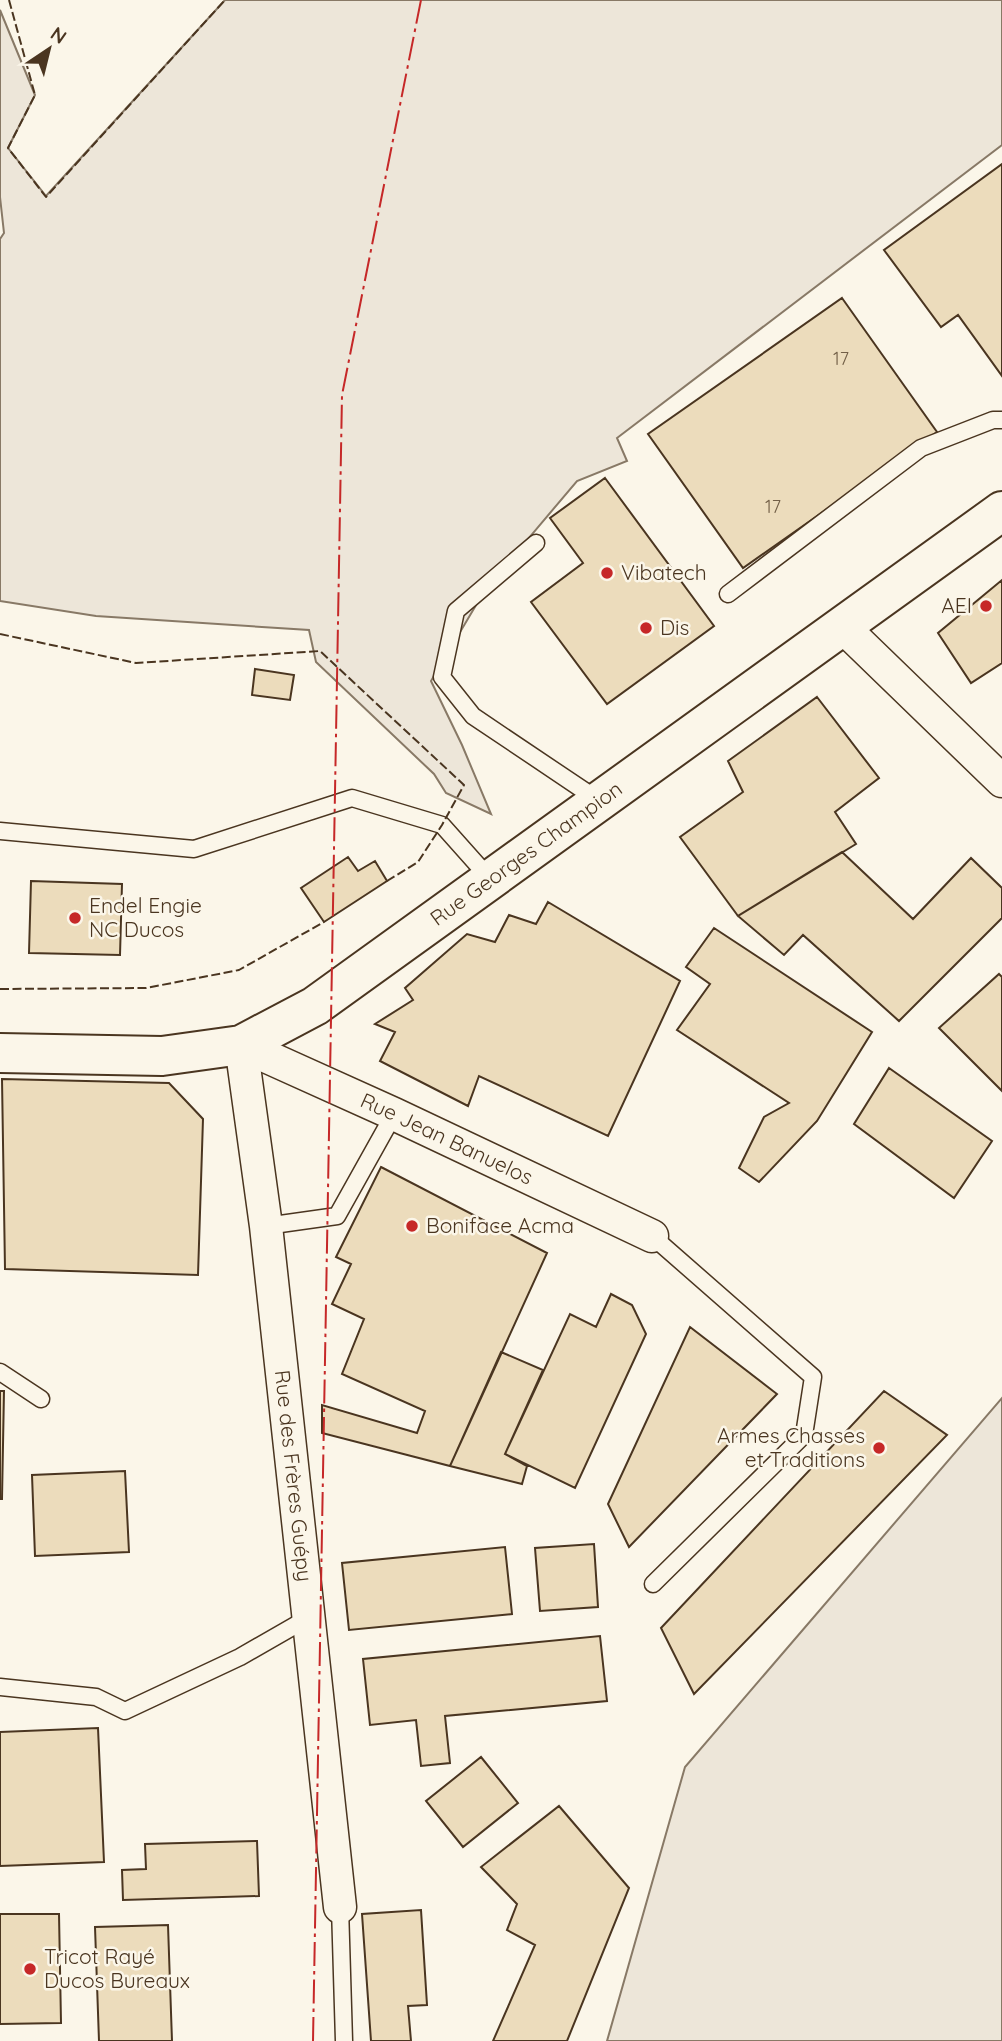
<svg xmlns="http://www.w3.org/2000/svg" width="1002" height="2041" font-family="Quicksand,sans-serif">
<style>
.green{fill:#ede6d9;stroke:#887966;stroke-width:2}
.building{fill:#ecdcbc;stroke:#4a3520;stroke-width:2}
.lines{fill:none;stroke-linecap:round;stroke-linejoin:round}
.lane-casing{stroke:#4a3520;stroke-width:19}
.street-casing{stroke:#4a3520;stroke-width:35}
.secondary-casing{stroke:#4a3520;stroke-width:42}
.lane{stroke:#fbf6e9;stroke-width:16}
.street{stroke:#fbf6e9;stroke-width:32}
.secondary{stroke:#fbf6e9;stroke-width:38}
.fence{stroke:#4a3520;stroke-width:2;stroke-dasharray:9 3.5;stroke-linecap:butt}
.power{stroke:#c62828;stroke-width:2;stroke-dasharray:24 5 3.5 5;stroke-linecap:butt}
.poi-dot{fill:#c62828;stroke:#fbf6e9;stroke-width:2.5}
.labels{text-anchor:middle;stroke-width:5;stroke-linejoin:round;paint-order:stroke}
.number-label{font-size:18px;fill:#725f47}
.poi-label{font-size:21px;fill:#4a3520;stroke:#fbf6e9;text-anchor:start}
.street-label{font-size:21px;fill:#4a3520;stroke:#fbf6e9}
</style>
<rect width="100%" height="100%" fill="#fbf6e9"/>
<path class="green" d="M225 0H1002V145L617 438 627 461 577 481 485 590 431 681 462 745 491 814 446 793 434 774 316 662 309 630 96 616 0 601V239L4 233 0 197V10L35 95 8 148 46 196Z
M1002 1398V2041H607L685 1767Z"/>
<path class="building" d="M1002 164V376L958 315 941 327 884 250Z
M842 298 937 432 743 568 648 434Z
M605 478 714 626 607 704 531 602 583 563 550 518Z
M1002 580V663L971 683 938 633Z
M255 669 294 675 290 700 252 695Z
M817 697 879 778 835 812 856 844 738 916 680 837 743 792 728 761Z
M842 852 913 919 971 858 1002 888V918L899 1021 803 935 784 955 738 916Z
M348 857 358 871 375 861 387 881 324 922 301 888Z
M31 881 122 884 120 955 29 953Z
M548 902 680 981 608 1136 479 1076 468 1106 380 1061 395 1032 375 1024 413 1000 405 988 467 934 495 942 509 915 536 924Z
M714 928 872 1032 817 1121 759 1182 739 1168 764 1117 789 1103 677 1030 710 984 686 967Z
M999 974 1002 977V1091L939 1028Z
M889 1068 992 1141 954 1198 854 1124Z
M2 1079 169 1083 203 1119 198 1275 5 1269Z
M381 1167 547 1253 450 1466 322 1433V1405L417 1433 425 1411 342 1374 364 1319 332 1304 351 1264 336 1257Z
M611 1294 632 1305 646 1334 575 1488 505 1454 570 1314 596 1327Z
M690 1327 777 1394 629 1547 608 1504Z
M501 1352 543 1370 505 1454 527 1466 522 1484 450 1466Z
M0 1391H4L2 1499H0Z
M884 1391 947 1435 694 1694 661 1628Z
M125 1471 129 1552 35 1556 32 1475Z
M594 1544 598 1607 540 1611 535 1548Z
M505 1547 512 1614 349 1630 342 1563Z
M600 1636 607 1701 445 1716 450 1763 421 1766 416 1720 370 1725 363 1659Z
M98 1728 104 1862 0 1866V1732Z
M481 1757 518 1803 463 1847 426 1801Z
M559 1806 629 1888 567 2041H493L535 1945 507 1930 517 1904 481 1867Z
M257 1841 259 1896 123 1900 122 1870 146 1869 145 1844Z
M421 1910 427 2005 408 2006 411 2041H371L362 1914Z
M0 1914H59L61 2023 0 2024Z
M168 1925 172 2041H99L95 1927Z"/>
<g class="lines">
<defs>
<path id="lane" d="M536 543 456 611 442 677 473 716 598 800
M728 594 921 448 993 420H1002
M0 831 194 849 352 798 442 825 491 880
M266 1226 337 1216 394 1114
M652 1236 813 1377 804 1435 653 1584
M0 1372 41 1399
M0 1687 96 1697 125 1711 240 1657 308 1618
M340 1907 344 2041"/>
<g id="street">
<path d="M843 627 1002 781"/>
<path id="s1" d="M241 1045 266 1226 340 1907"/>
<path id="s2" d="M241 1045 394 1114 652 1236"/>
</g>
<g id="secondary">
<path id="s3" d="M0 1053 162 1056 241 1045 315 1006 1002 511"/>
</g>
</defs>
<use href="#lane" class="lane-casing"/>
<use href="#street" class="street-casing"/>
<use href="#secondary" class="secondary-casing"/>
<use href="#lane" class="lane"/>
<use href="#street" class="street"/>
<use href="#secondary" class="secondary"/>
<path class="fence" d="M9 0 35 95 8 148 46 197 225 0
M0 634 136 663 320 651 464 785 442 825 418 862 387 881
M0 989 146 988 239 970 324 922"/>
<path class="power" d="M313 2041 342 395 421 0"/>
</g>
<g class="poi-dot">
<circle cx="607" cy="573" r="7"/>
<circle cx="986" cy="606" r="7"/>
<circle cx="646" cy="628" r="7"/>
<circle cx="75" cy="918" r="7"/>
<circle cx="412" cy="1226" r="7"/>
<circle cx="879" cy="1448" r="7"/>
<circle cx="30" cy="1969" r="7"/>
</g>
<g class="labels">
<g class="number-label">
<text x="841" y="365">17</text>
<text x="773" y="513">17</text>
</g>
<g class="poi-label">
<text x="621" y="580">Vibatech</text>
<text x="972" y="613" text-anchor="end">AEI</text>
<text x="660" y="635">Dis</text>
<text x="89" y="913">Endel Engie<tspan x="89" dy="24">NC Ducos</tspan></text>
<text x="426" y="1233">Boniface Acma</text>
<text x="865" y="1443" text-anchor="end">Armes Chasses<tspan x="865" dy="24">et Traditions</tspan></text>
<text x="44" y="1964">Tricot Rayé<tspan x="44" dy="24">Ducos Bureaux</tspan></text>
</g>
<g class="street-label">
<text dy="7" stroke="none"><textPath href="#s3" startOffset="586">Rue Georges Champion</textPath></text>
<text dy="7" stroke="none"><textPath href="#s2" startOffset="226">Rue Jean Banuelos</textPath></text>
<text dy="7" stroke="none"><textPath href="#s1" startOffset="434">Rue des Frères Guépy</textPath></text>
</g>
</g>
<g transform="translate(49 49) rotate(35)" stroke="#fbf6e9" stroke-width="5" paint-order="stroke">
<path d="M0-5L12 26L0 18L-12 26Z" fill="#4a3520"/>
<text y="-10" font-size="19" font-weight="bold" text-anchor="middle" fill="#4a3520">N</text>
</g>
</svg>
